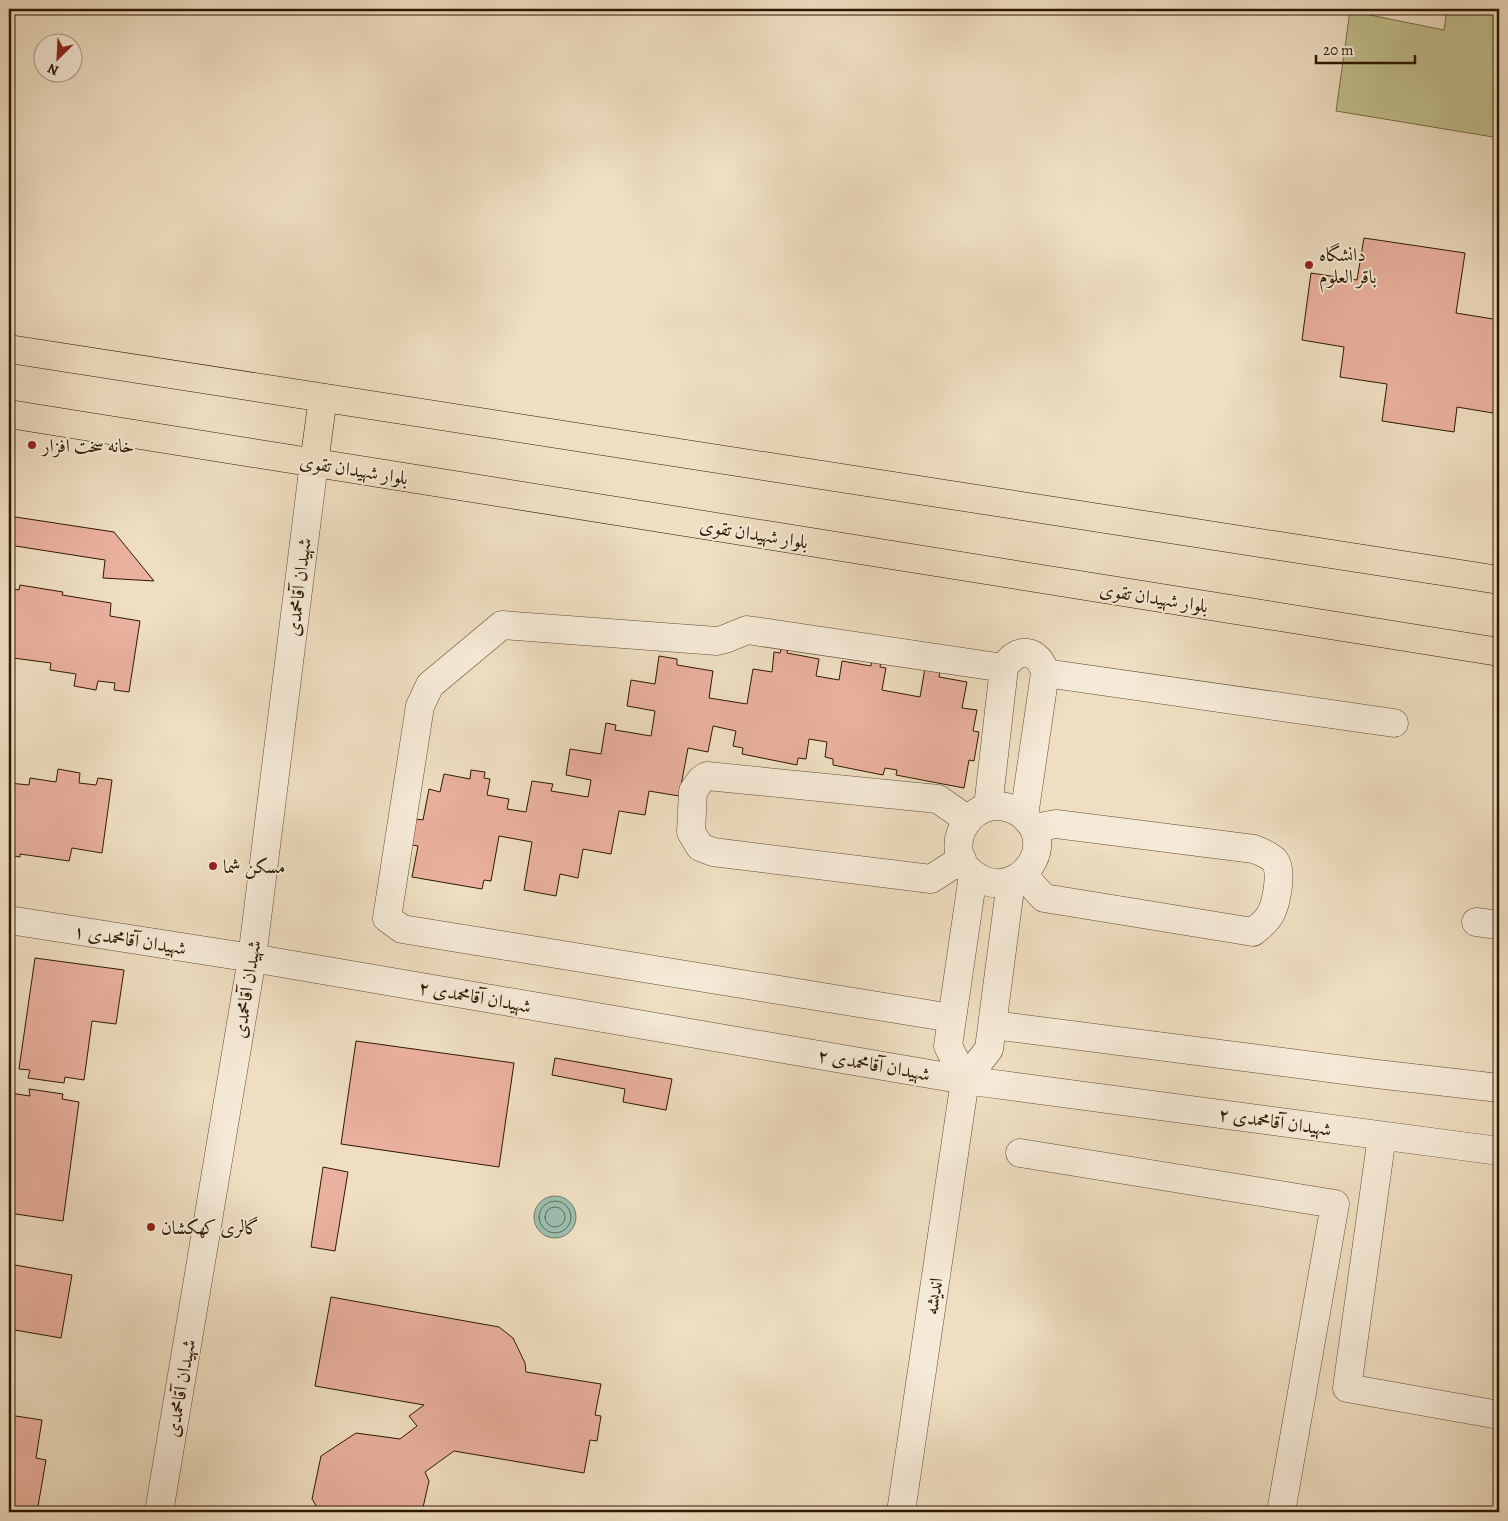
<svg xmlns="http://www.w3.org/2000/svg" width="1508" height="1521" font-family="Alegreya,Amiri,serif">
<style>
.green{fill:#c1bf8d;stroke:#776c46}
.water{fill:#9bbdad;stroke:#6f7b68}
.lines{fill:none;stroke-linecap:round;stroke-linejoin:round}
.shore{stroke:#646a56;stroke-width:1}
.building{fill:#eab19e;stroke:#2d1800}
.minor-casing{stroke:#5e4a30;stroke-width:29}
.major-casing{stroke:#2d1800;stroke-width:29}
.minor{stroke:#f5ead7;stroke-width:28}
.major{stroke:#efdec1;stroke-width:28}
.poi-dot{fill:#8f2418;stroke:#f5ead7;stroke-width:2}
.labels{text-anchor:middle;stroke-width:4;stroke-linejoin:round;paint-order:stroke}
.poi-label{font-size:19px;fill:#2d1800;stroke:#f5ead7;text-anchor:start}
.street-label{font-size:19px;fill:#2d1800;stroke:#f5ead7}
</style>
<rect width="100%" height="100%" fill="#efdec1"/>
<filter id="stains"><feTurbulence type="fractalNoise" baseFrequency=".004" numOctaves="4"/><feColorMatrix values="0 0 0 0 .2 0 0 0 0 .09 0 0 0 0 .02 0 0 0 .5 -.17"/></filter>
<radialGradient id="worn" r=".72"><stop offset=".6" stop-color="#630" stop-opacity="0"/><stop offset="1" stop-color="#630" stop-opacity=".3"/></radialGradient>
<path class="green" d="M1447 9H1499V138L1336 111 1350 11 1444 30Z"/>
<path class="water" d="M534 1217a21 21 0 1 1 42 0a21 21 0 1 1-42 0Z"/>
<g class="lines">
<path class="shore" d="M539 1217a16 16 0 1 1 32 0a16 16 0 1 1-32 0Z
M545 1217a10 10 0 1 1 20 0a10 10 0 1 1-20 0Z"/>
</g>
<path class="building" d="M1364 238 1465 253 1456 313 1499 320V414L1457 407 1454 432 1382 421 1387 384 1340 377 1344 347 1302 340 1311 273 1357 280Z
M9 516 114 532 154 581 103 578 105 560 9 545Z
M20 585 63 592 62 595 111 603 110 616 140 621 129 692 114 690 115 683 98 681 96 690 74 686 76 674 50 670 51 663 13 658 12 666 9 665V588L19 590Z
M782 646 788 647 787 653 819 659 816 676 839 680 842 661 871 666 872 659 881 661 880 667 886 668 882 690 920 697 925 668 940 671 939 677 967 682 962 708 977 710 973 731 979 732 974 761 969 760 964 788 896 775 897 770 885 768 883 775 833 765V759L825 757 827 742 809 739 806 759 798 758 797 765 742 754 743 748 733 746 736 731 713 726 708 752 688 748 679 796 649 791 645 815 619 811 611 854 583 849 578 878 560 874 556 896 524 890 532 842 499 836 491 881 484 880 482 889 412 877 418 846 412 845 416 819 423 820 429 789 440 792 444 774 470 779 471 770 485 772 484 778 490 779 487 795 509 799 507 809 526 812 532 781 553 784 551 791 588 797 591 780 566 775 570 749 601 754 606 723 616 725 615 730 651 736 655 711 627 706 631 680 655 684 659 656 677 659V665L713 671 709 698 747 704 753 669 772 672 774 652 780 653Z
M58 769 80 773 79 783 96 785 98 778 112 780 102 853 72 848 69 861 20 854V857L9 855V783L29 785 30 778 56 782Z
M35 958 124 970 116 1024 92 1021 84 1080 65 1077 64 1083 28 1078 30 1070 19 1069Z
M356 1041 514 1063 499 1167 341 1144Z
M555 1058 672 1079 666 1110 623 1102 625 1089 552 1075Z
M29 1089 63 1094 62 1099 79 1102 63 1221 9 1213 10 1093 30 1096Z
M323 1167 348 1172 335 1251 311 1247Z
M9 1264 72 1275 61 1338 9 1329Z
M331 1297 499 1327 513 1338 525 1363 526 1372 601 1384 595 1415 601 1416 597 1441 590 1440 584 1473 454 1451 425 1472 429 1481 422 1512H320L312 1499 321 1456 356 1433 400 1439 417 1426 409 1416 424 1405 315 1386Z
M9 1415 42 1420 36 1458 46 1460 37 1512H9Z"/>
<g class="lines">
<defs>
<path id="minor" d="M1045 673 1394 723
M988 807 1004 668C1016 646 1039 648 1045 673L1024 816C1027 820 1032 824 1034 829 1045 854 1026 879 1002 883 994 884 986 882 979 878 931 852 976 780 1024 816
M962 859 931 879 713 852 700 847 691 832 693 791 701 780 707 776 938 799 968 820
M1023 875 1044 898 1253 932C1259 927 1266 922 1270 915 1276 905 1283 872 1275 861 1270 855 1261 852 1254 849L1056 824 1034 828
M9 920 252 958 965 1080 1499 1151
M1476 922 1499 925
M952 1018 402 929 387 918 420 706 430 685 502 625 717 641 725 639 747 630 1004 668
M993 1025 1368 1073 1499 1088
M965 1080 948 1046 973 875
M1382 1136 1347 1388 1499 1415
M1020 1153 1335 1204 1281 1512
M159 1512 252 958 314 463
M901 1512 965 1080 989 1049 1011 881"/>
<path id="major" d="M9 349 1499 580
M9 414 1499 652
M314 463 323 398"/>
</defs>
<use href="#minor" class="minor-casing"/>
<use href="#major" class="major-casing"/>
<use href="#minor" class="minor"/>
<use href="#major" class="major"/>
</g>
<g class="poi-dot">
<circle cx="1309" cy="265" r="5"/>
<circle cx="32" cy="445" r="5"/>
<circle cx="213" cy="866" r="5"/>
<circle cx="151" cy="1227" r="5"/>
</g>
<g class="labels">
<g class="poi-label">
<text x="1319" y="261">دانشگاه<tspan x="1319" dy="22">باقر العلوم</tspan></text>
<text x="42" y="452">خانه سخت افزار</text>
<text x="223" y="873">مسکن شما</text>
<text x="161" y="1234">گالری کهکشان</text>
</g>
<g class="street-label">
<text transform="translate(354 469) rotate(9)" y="7">بلوار شهیدان تقوی</text>
<text transform="translate(754 533) rotate(9)" y="7">بلوار شهیدان تقوی</text>
<text transform="translate(298 587) rotate(-83)" y="7">شهیدان آقامحمدی</text>
<text transform="translate(1154 597) rotate(9)" y="7">بلوار شهیدان تقوی</text>
<text transform="translate(130 939) rotate(9)" y="7">شهیدان آقامحمدی ۱</text>
<text transform="translate(246 989) rotate(-81)" y="7">شهیدان آقامحمدی</text>
<text transform="translate(475 996) rotate(10)" y="7">شهیدان آقامحمدی ۲</text>
<text transform="translate(874 1064) rotate(10)" y="7">شهیدان آقامحمدی ۲</text>
<text transform="translate(1275 1121) rotate(8)" y="7">شهیدان آقامحمدی ۲</text>
<text transform="translate(933 1296) rotate(-82)" y="7">انديشه</text>
<text transform="translate(180 1388) rotate(-80)" y="7">شهیدان آقامحمدی</text>
</g>
</g>
<rect width="1508" height="1521" fill="none" stroke="#efdec1" stroke-width="30"/>
<rect x="10" y="10" width="1488" height="1501" fill="none" stroke="#2d1800" stroke-width="2.5"/>
<rect x="15" y="15" width="1478" height="1491" fill="none" stroke="#2d1800"/>
<g transform="translate(58 58) rotate(204)"><circle r="24" fill="#f5ead7" stroke="#a59681"/>
<path d="M0-4L9 19L0 12L-9 19Z" fill="#8f2418"/>
<text y="-8" font-size="14" font-weight="bold" text-anchor="middle" fill="#2d1800">N</text>
</g>
<path d="M1316 55v8h99v-8" fill="none" stroke="#2d1800" stroke-width="2.5"/>
<text x="1323" y="55" font-size="15" fill="#2d1800" stroke="#f5ead7" stroke-width="4" paint-order="stroke">20 m</text>
<rect width="100%" height="100%" filter="url(#stains)"/>
<rect width="100%" height="100%" fill="url(#worn)"/>
</svg>
